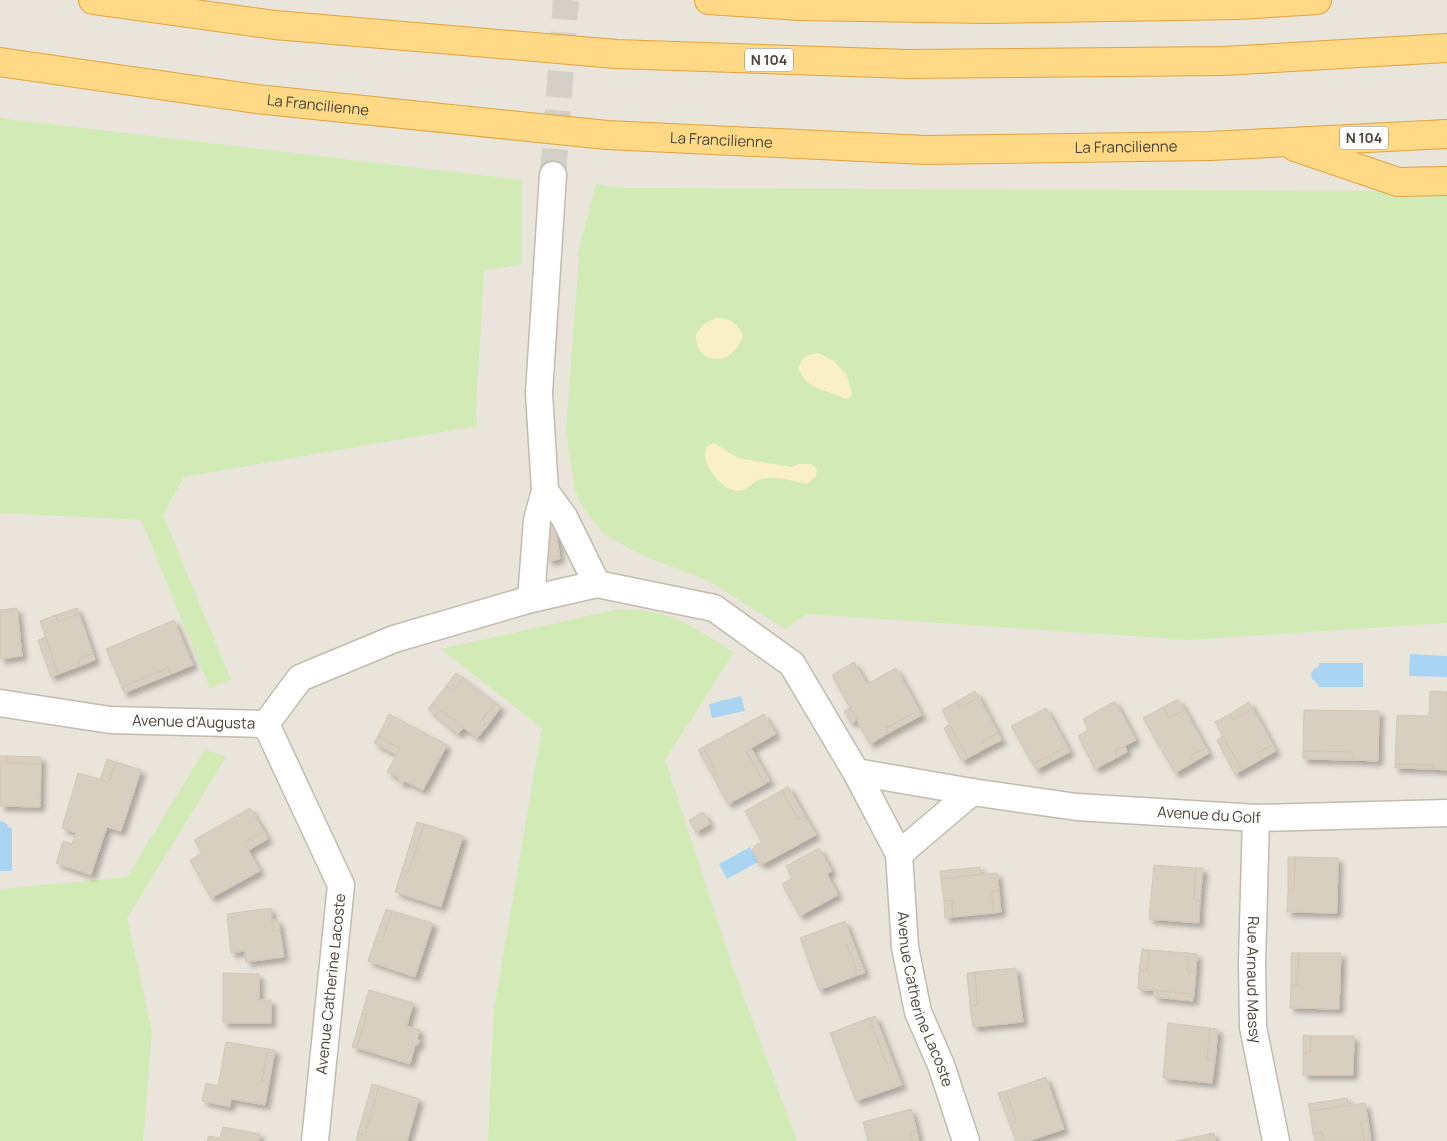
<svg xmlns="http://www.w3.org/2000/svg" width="1447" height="1141" font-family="Manrope,sans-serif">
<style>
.residential{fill:#eae5da}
.green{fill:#d2eab5}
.sand{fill:#f9efc9}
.water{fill:#a9d4f2}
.building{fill:#d8cfc1;stroke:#d3c7b4;filter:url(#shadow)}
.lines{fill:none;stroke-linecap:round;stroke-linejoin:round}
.minor-tunnel{stroke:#d4d0c8;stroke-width:26;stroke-dasharray:26 13;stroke-linecap:butt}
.minor-casing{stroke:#c2bbae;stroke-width:29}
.trunk-casing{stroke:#e0a43c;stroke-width:30}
.minor{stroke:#fff;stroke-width:26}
.trunk{stroke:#ffd985;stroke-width:28}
.labels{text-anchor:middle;stroke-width:5;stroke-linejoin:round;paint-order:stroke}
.shield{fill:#fff;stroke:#817c74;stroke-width:1}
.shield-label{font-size:14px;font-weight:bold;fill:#4b4439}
.street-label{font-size:15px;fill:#4b4439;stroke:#fff}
</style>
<defs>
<filter id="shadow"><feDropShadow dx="4.5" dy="4.5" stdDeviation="2.5" flood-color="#0004"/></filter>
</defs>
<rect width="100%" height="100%" fill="#f6f3ec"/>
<path class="residential" d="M0 0H1447V1141H0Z"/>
<path class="green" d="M0 118 522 180V264L484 271 476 408 477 426 184 477 163 515 231 680 210 688 141 520 0 513Z
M596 184 622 188 1424 191 1447 190V623L1191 640 806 614 785 629 709 581 637 553 604 534 583 508 575 490 566 431 579 257 577 256Z
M619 609C634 610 648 610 662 614 688 621 711 639 734 652L665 760 732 965 797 1141H488L494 1009 542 728 441 649Z
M205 749 226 757 127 918 152 1031 143 1141H0V889L127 877Z"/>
<path class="sand" d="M716 318C732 319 737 322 743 336 740 342 737 349 732 353 724 361 710 361 702 353 697 349 696 340 696 334L704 324Z
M819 353 834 361 847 375 852 395 846 399 812 386 804 378 798 369C803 356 806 355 819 353Z
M714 443 738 458 791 467 799 464H811L817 469 816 476 807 484C793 481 775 476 761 479 753 481 747 492 738 491 724 491 707 470 705 457 704 453 706 450 707 446Z"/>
<path class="water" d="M1410 654 1447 656V677L1409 676Z
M1319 663H1363V687H1319L1318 684 1312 679 1311 674 1314 669 1319 666Z
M741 696 745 711 712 718 709 704Z
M2 821 7 824 8 827 12 828V871H0V822Z
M750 847 758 862 727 879 719 864Z"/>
<path class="building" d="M555 525 560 559 548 561 542 527Z
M17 608 22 656 0 659V610Z
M77 608 79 614 58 622 56 615Z
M79 614 93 653 78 659 80 666 58 674 40 621 56 615 58 622Z
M174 620 193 665 171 674 168 668 122 687 106 649Z
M46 637 58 674 51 677 38 640Z
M93 653 95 660 80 666 78 659Z
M854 662 867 684 896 668 919 710 886 728 889 733 870 744 832 675Z
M168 668 171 674 124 693 122 687Z
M456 673 463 678 453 691 446 686Z
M463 678 495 703 482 719 488 725 477 738 432 704 446 686 453 691Z
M975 691 979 697 960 708 956 702Z
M1430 691 1447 692V770L1433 769 1432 765 1395 764 1397 715 1429 716Z
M979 697 998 733 983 741 986 748 968 758 942 710 956 702 960 708Z
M1178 699 1185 710 1169 718 1163 707Z
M1115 701 1136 740 1115 751 1118 757 1095 769 1078 736 1088 730 1083 719Z
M1249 702 1253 709 1233 720 1230 714Z
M495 703 501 707 488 725 482 719Z
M432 704 464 728 458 734 428 709Z
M1163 707 1169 718 1185 710 1206 748 1190 756 1194 762 1175 773 1143 718Z
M850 708 857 720 851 723 844 711Z
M1046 708 1067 746 1033 764 1011 726Z
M1253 709 1273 745 1257 753 1262 759 1242 770 1215 722 1230 714 1233 720Z
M919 710 922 715 889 733 886 728Z
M1304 710 1379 711 1378 761 1353 760V752L1303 751Z
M389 714 447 745 423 790 404 781 403 784 398 781 399 778 387 772 400 748 378 736Z
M764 714 776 734 746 751 765 784 728 804 713 776 717 774 703 747Z
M950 725 968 758 962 761 944 728Z
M998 733 1002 740 986 748 983 741Z
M378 736 400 748 397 755 374 743Z
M1223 736 1242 770 1235 774 1217 740Z
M1273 745 1276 751 1262 759 1257 753Z
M1067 746 1070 752 1052 761 1049 756Z
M1125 746 1127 752 1118 757 1115 751Z
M703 747 717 774 713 776 698 750Z
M751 748 770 781 765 784 746 751Z
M1206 748 1209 753 1194 762 1190 756Z
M1303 751 1353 752V760L1303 759Z
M0 756H7V763L41 764 40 807 0 806Z
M7 756 41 757V764L7 763Z
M1049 756 1052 761 1036 770 1033 764Z
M107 759 116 762 109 782 100 780Z
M116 762 141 770 121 831 107 827 91 875 56 863 63 841 72 844 76 833 62 828 78 773 109 782Z
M1395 764 1432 765 1433 769 1395 768Z
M788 786 805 816 798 819 782 790Z
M782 790 798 819 805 816 816 835 763 864 758 862 752 851 754 846 762 842 745 811Z
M250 808 264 831 244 842 260 871 211 898 190 860 202 853 194 840Z
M703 812 710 824 696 832 689 820Z
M417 822 424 824 409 872 402 870Z
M424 824 463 836 441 907 395 892 402 870 409 872Z
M264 831 268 839 249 850 244 842Z
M819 848 832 871 827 874 838 895 800 916 782 884 792 878 786 866Z
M1288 857H1295L1294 890H1288Z
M1295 857 1338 858 1337 913 1287 912 1288 890H1294Z
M1154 865 1196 868 1194 900 1200 901 1199 923 1149 919Z
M980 867 981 874 941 879 940 871Z
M1196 868H1203L1200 901 1194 900Z
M997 873 999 890 992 891 993 913 953 917 952 900 944 901 941 879Z
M999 890 1001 912 993 913 992 891Z
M952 900 953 917 945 918 944 901Z
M271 908 273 931H280L284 957 246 962 245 951 231 953 227 914Z
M386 909 392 911 381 943 375 940Z
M392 911 433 923 415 977 368 961 375 940 381 943Z
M272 920H278L280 931H273Z
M845 921 853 942 847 944 858 975 819 990 800 938Z
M853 942 865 973 858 975 847 944Z
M1142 949 1149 950 1147 971H1139Z
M1149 950 1189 953 1187 971H1196L1194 994 1138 989 1139 971H1147Z
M1189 953 1197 954 1196 971H1187Z
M1291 953H1299L1297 985H1291Z
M1299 953H1341L1339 1009 1290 1008 1291 985H1297Z
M1016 968 1023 1022 973 1027 970 1006 977 1005 975 972Z
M975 972 977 1005 970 1006 967 973Z
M223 973 259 974V1000H271V1023H223Z
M369 990 413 1003 407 1026 420 1030 417 1039 420 1040 418 1045H415L410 1064 357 1048 367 1014 362 1013Z
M1154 990 1194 994 1193 1001 1154 997Z
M362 1013 367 1014 357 1048 352 1047Z
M875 1016 893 1062 887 1064 869 1018Z
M869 1018 887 1064 893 1062 902 1085 856 1101 830 1033Z
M1168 1023 1210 1028 1207 1060 1215 1061 1212 1083 1163 1078Z
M1210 1028 1218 1029 1215 1061 1207 1060Z
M1303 1035 1311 1036 1310 1053H1303Z
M1311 1036H1354L1353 1075H1303V1053H1310Z
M226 1042 268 1049 262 1081 269 1083 265 1105 231 1099 230 1107 202 1101 206 1083 218 1086Z
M268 1049 275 1050 269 1083 262 1081Z
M1046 1077 1064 1129 1029 1141H1016L1010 1125 1016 1122 1006 1091Z
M372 1084 379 1086 365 1135 358 1133Z
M379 1086 419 1099 407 1141H356L358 1133 365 1135Z
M1006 1091 1016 1122 1010 1125 998 1093Z
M1347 1098 1348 1105 1310 1111 1308 1104Z
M1365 1103 1368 1120 1361 1121 1364 1141H1323L1322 1132 1313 1134 1310 1111Z
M911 1109 917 1131 910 1133 912 1141H868L863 1122Z
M1368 1120 1371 1141H1364L1361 1121Z
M223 1127 260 1134 259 1141H207L209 1136 220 1138Z
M917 1131 919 1141H912L910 1133Z
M1322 1132 1323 1141H1315L1313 1134Z
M1214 1133 1215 1141H1175Z"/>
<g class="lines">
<path class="minor-tunnel" d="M553 175 566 0"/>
<defs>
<g id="minor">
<path d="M545 491 564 517 597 584"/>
<path d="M531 599 537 520 545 491 539 393 553 175"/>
<path id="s1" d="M0 703 110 720 266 724 300 678 394 639 531 599 597 584 714 608 792 664 856 772 899 854 905 947 918 1012 941 1065 966 1141"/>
<path d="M266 724 341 885 315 1141"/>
<path id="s2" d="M856 772 972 792 1077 807 1256 818 1447 813"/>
<path id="s3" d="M1256 818 1252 962 1253 1027 1276 1141"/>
<path d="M899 854 972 792"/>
</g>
<g id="trunk">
<path d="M93 0 275 25 616 54 908 64 1223 61 1447 48"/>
<path d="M709 0 799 6 989 9 1238 5 1317 0"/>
<path id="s4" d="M0 62 256 99 607 135 925 150 1210 146 1447 134"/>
<path d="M1295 147 1398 182 1447 181"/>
</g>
</defs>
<use href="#minor" class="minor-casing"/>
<use href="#trunk" class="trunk-casing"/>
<use href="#minor" class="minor"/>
<use href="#trunk" class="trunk"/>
</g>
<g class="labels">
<g class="shield">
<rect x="745" y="48.5" width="48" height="23" rx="4"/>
<rect x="1340" y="126.5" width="48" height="23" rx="4"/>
</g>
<g class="shield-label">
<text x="769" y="65">N 104</text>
<text x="1364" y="143">N 104</text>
</g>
<g class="street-label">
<text dy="5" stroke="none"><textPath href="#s4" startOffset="321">La Francilienne</textPath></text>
<text dy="5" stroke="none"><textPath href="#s4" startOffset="726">La Francilienne</textPath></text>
<text dy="5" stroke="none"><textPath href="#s4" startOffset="1131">La Francilienne</textPath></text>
<text dy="5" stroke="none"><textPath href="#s1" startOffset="195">Avenue d'Augusta</textPath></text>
<text dy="5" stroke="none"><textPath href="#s2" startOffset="356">Avenue du Golf</textPath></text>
<text dy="5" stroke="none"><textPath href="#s3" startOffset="162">Rue Arnaud Massy</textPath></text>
<text transform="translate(331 984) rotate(-84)" y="5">Avenue Catherine Lacoste</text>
<text dy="5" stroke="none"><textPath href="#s1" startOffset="1219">Avenue Catherine Lacoste</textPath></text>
</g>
</g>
</svg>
